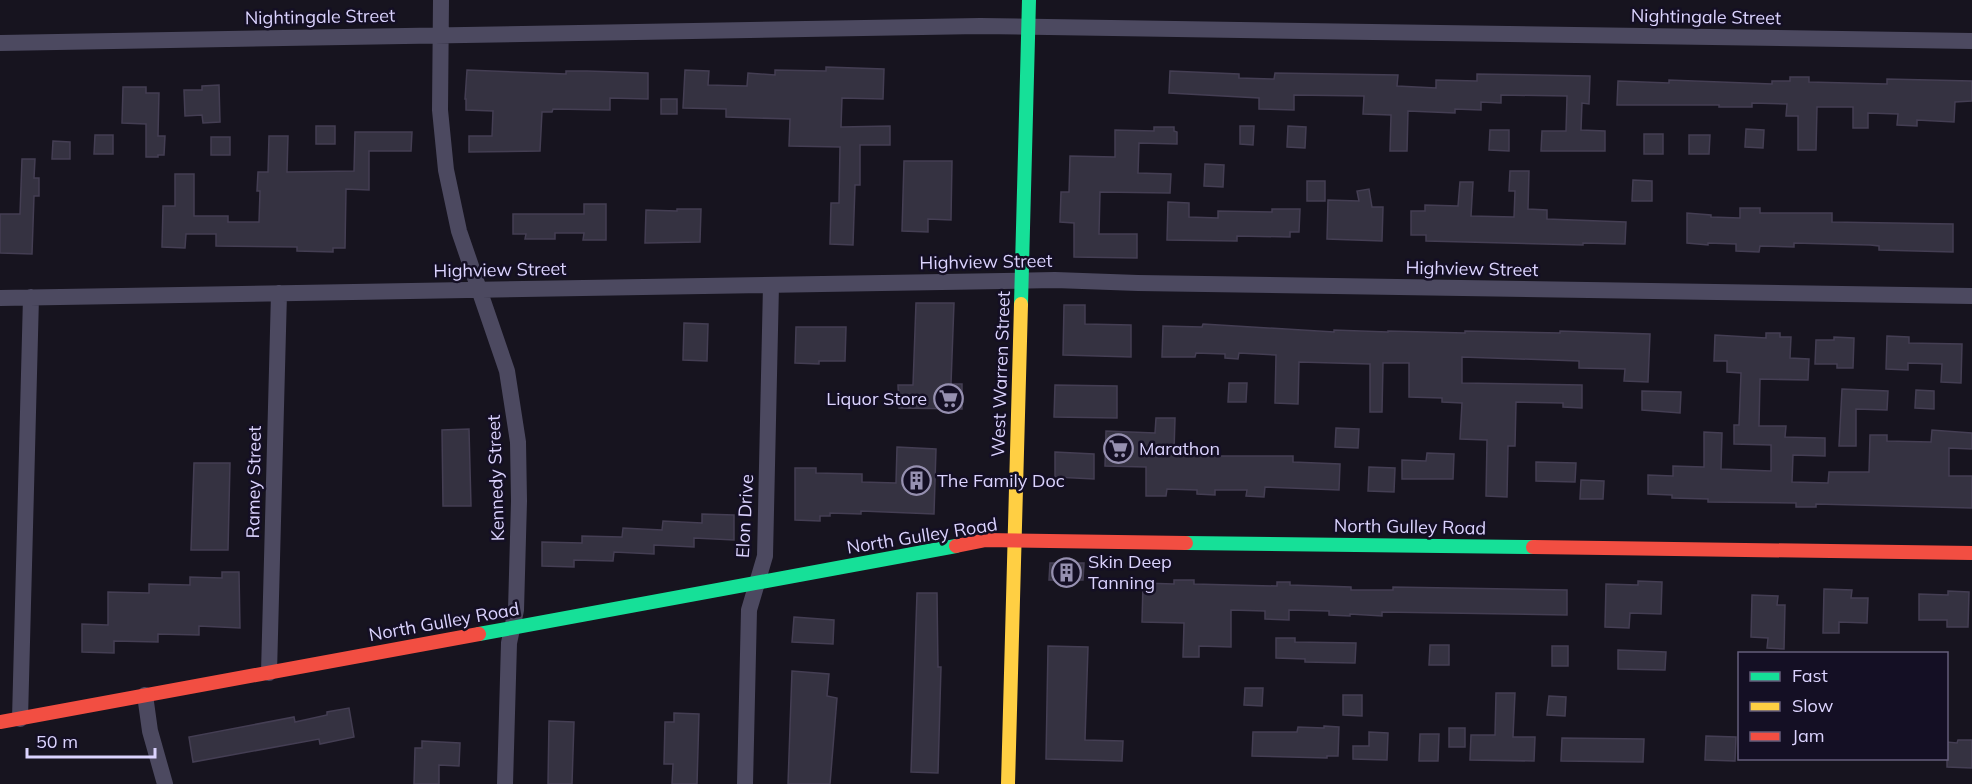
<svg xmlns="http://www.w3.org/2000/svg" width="1972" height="784" font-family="Mulish,sans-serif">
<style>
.building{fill:#353241;stroke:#443e53;stroke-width:1.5}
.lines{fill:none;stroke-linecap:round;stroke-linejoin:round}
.street{stroke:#4c4960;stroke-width:16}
.fast{stroke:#16e098;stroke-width:14}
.slow{stroke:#ffcf43;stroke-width:14}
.jam{stroke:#f24e42;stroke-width:14}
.labels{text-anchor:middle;stroke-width:5;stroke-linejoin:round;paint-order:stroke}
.street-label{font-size:18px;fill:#dbd3fe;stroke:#140f24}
.poi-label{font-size:18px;fill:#dbd3fe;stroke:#140f24;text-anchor:start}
</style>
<rect width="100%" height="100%" fill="#17141f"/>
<path class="building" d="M826 67 884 69 883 99 842 98 841 127 890 126V145H860V185H855L853 245 830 244 831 203H839L840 147 789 146 790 119 726 117V109L683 108 685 70 709 71 708 85 747 86 748 73 775 75V70L826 71Z
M467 70 566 74V71H587L648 73V99L610 98V110L553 109 552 112H542L540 151 469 152V136H492L493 111 466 110V99H465Z
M1170 71 1239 74V78L1274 79 1275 73 1398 75 1397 86 1436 88V80L1477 81V74L1590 76 1589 104 1582 103 1581 130 1605 131V151H1541L1542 131H1566L1567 96 1501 95V103L1481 102V110L1455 109V113L1408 111 1407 151H1390L1391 115 1363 114 1364 96 1294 95V110L1259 109V98L1169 93Z
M1790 77H1809V82L1887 84V79L1972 81V101L1955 102 1954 122 1917 120V126L1897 125 1898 114 1868 113V128H1853V107H1817L1816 150H1798V116H1786L1787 104 1752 103V107H1719V105H1617L1618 81 1669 83V80L1772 84V81H1790Z
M219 85 220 122 203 123 202 115 185 116 184 90H202V86Z
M123 87H146V93H159L158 136H165L164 155H158V157H146V124L122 123Z
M661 99H677V114H661Z
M316 126H335V144H316Z
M1240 126H1254L1253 145 1240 144Z
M1288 126 1306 127 1305 148 1287 147Z
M1154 127H1174V131L1177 132V144L1139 143 1138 173 1171 174 1170 193 1100 192 1099 234H1137V258L1074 257V223L1060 222 1061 192H1069L1070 156 1115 157V130L1154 131Z
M1746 129 1764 130 1763 148 1745 147Z
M1490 130H1509V151L1489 150Z
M355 132H412L411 151H369V190L346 189 345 248H333V252L297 251V247L216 246V234H186L185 248 162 247 163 206H175V174H194V216H228V222H259L260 191H257L258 172H268L269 136H288L287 172 354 171Z
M1644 134H1663V154H1644Z
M95 135H113V154H94Z
M1689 135H1710L1709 154H1689Z
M211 137H230V155H211Z
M53 141 70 142V159H52Z
M22 159H35L34 178H39V196H34L32 254 0 253V214H20Z
M904 161H952L951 220 928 219V232L902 231Z
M1205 164 1224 165 1223 187 1204 186Z
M1510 171H1529L1528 209 1547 210V219L1626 222 1625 244 1583 243V245L1426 241V235H1411V211H1425V205L1458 206 1460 182H1473L1471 216 1514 217 1515 191H1509Z
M1633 180 1652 181V201H1632Z
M1307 181H1325V201H1307Z
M1369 189 1372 207H1383L1382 241 1327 239 1328 200 1359 201 1357 191Z
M1168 202 1189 203V217L1218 218V211L1272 212V209H1300L1299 232H1290V237L1237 236V241L1167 240Z
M584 204H606V240H583L584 233H555V239H525L526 234H513V214H584Z
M1740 208H1760V213H1832V222L1953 224V252L1879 250V246L1870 245 1794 243V247L1760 246 1759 252 1736 251V244L1708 243V245L1687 243V213L1711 215V217L1740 218Z
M677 209H701L700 242 645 243 646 210 677 211Z
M916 303H954L951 384H962V409L899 408 898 385H913Z
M1064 305H1085V324L1131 325V357L1063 355Z
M684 323 708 324 707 361 683 360Z
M1203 324 1334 332V330L1388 332V331L1465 333V331L1560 333V331L1650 334 1648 382 1624 381 1625 369 1579 368V361L1462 357V383L1582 385V408L1563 407V403L1516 402 1515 446H1508L1507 497 1486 496 1487 440 1460 439 1462 403 1442 402V398L1409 397V363H1383L1382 412H1370V364L1299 362 1298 404 1275 403 1276 355 1239 353 1238 359 1225 358V354L1196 353 1195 357H1162L1163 326 1202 327Z
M796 327H846L845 361H819V364L795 363Z
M1766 333H1780V337H1791L1790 358 1809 359 1808 380 1760 379 1759 426H1786L1785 437 1825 438V456L1793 455 1792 482 1828 483 1829 472H1869L1870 435H1887V441L1931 442 1932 430 1972 433V449L1949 448V476H1972V508L1816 504V507H1796V503L1708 502V499L1672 498V495L1648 494V475L1673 476V466L1704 467V432L1722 433 1721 469 1771 471V445L1734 444V425H1739L1741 373 1727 372V361H1714L1715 335 1766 338Z
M1887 336 1909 337V343L1962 344 1961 383 1941 382 1942 364 1908 363V370L1886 369Z
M1834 337 1854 338 1853 368H1837V364H1815L1816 340H1834Z
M1229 383H1247L1246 402H1228Z
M1055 385 1117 386V418L1054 417Z
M1842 389 1888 391 1887 410 1856 409V446H1839Z
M1916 390 1934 391V409L1915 408Z
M1642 391 1681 392 1680 413 1642 410Z
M1156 418H1175L1174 451 1216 453V456H1293V462L1340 464 1339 490 1265 487 1264 497 1246 496 1247 490H1215V495L1197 494V490L1167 489 1166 496H1146V467L1105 466 1106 431 1155 433Z
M1336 428 1359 429 1358 448 1335 447Z
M469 429 471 506H443L442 430Z
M897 447 936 449 934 514 861 511V514L830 513V516H820V521L795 520V468H816V473L862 474V482L896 483Z
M1055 452 1094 454V479L1055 477Z
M1427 453 1454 454 1453 479H1402V460L1426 461Z
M1536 462 1576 463 1575 482 1536 481Z
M194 463H230L228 550H191Z
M1369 467 1395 468 1394 492 1368 491Z
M1581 480 1604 481 1603 499H1580Z
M702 514 734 515V540L694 538V547L654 545V554L614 552 613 561 574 560V567L542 566V542L582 543V536L622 537 623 528 662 530 663 521 702 523Z
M1050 563H1084L1083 580H1049Z
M222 572H239L240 628 199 626V635L158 634V642L114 641V653L82 652V624L108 625V592L149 593V584L190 585V577L222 578Z
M1174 580H1194V584L1277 586V582H1290V585L1351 587V590H1393V587L1567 590V615L1382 612V616L1350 614V616L1329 615V611L1289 610V620L1265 619V611L1231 610V647L1199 646V657H1183L1184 623 1142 622 1143 583 1174 584Z
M1638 581 1662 582 1661 614 1630 613 1629 628 1605 627 1606 584 1638 585Z
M1824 589 1852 590 1851 598H1868L1867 623 1839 622V633H1823Z
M1948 591 1969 592 1968 627H1947V620H1919V594L1948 595Z
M917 593H937L938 667H941L938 773 911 772Z
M1752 595 1778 596 1777 605H1785L1784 649 1767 648 1768 638 1751 637Z
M794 617 834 620 833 644 792 642Z
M1276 638H1295V642L1356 643 1355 663 1305 662V659L1276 658Z
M1430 645H1449V665H1429Z
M1048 646 1088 647 1085 740 1123 741 1122 761 1046 759Z
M1552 646H1568V666H1552Z
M1618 650 1666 652 1665 670 1618 669Z
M792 671 829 674 827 696 837 698 830 784H788Z
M1245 688H1263L1262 706 1244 705Z
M1496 693H1515L1513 737H1535L1534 761 1470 760 1471 735H1495Z
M1343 695H1362V716L1343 715Z
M1549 696 1566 697 1565 716 1547 715Z
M349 708 354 737 320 744 319 739 193 762 189 737 294 717 295 722 327 715V712Z
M674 713 699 714 697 784H672L673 764H664L665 722H674Z
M549 721 574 722 572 784H548Z
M1324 726 1339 727 1338 756H1327V758L1252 756 1253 732H1297L1298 727 1324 728Z
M1449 728H1465V747H1449Z
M1369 732 1388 733 1387 760 1353 759V746H1369Z
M1420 734H1439L1438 761H1419Z
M1706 736 1736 737 1735 761 1705 760Z
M1562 738 1644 739 1643 762 1561 761Z
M1958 740H1972V768L1947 767V742L1957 743Z
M422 741 460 743 459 766 439 765V784H414L415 748H422Z"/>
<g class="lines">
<path class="street" d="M441 0 440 110 446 170 459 231 507 371 518 442 519 501 516 610 509 643 505 784
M0 43 980 26 1972 41
M0 298 1055 280 1138 283 1972 296
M269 673 279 293
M145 695 150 731 165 784
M20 719 31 297
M745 784 749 610 765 556 771 285"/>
<path class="fast" d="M1021 304 1029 0
M1186 543 1533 547
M479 634 956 546"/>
<path class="slow" d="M1008 784 1021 304"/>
<path class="jam" d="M956 546 986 540 1186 543
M1533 547 1972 553
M0 722 479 634"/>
</g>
<defs>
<symbol id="supermarket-ring" viewBox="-11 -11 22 22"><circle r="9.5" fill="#140f24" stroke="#9690b0" stroke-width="1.5"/><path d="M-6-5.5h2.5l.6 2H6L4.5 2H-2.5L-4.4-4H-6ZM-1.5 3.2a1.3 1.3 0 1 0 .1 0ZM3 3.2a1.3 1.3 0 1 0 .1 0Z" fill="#9690b0"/></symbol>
<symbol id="building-ring" viewBox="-11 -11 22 22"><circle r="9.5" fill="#140f24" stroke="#9690b0" stroke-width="1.5"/><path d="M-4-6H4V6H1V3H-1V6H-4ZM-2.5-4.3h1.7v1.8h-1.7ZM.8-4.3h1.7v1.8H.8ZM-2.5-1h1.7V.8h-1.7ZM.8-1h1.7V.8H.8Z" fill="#9690b0"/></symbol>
</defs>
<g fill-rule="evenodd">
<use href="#supermarket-ring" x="932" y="382" width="33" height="33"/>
<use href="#supermarket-ring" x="1102" y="432" width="33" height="33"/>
<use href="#building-ring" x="900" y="464" width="33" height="33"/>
<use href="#building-ring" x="1050" y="556" width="33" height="33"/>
</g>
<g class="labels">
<g class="street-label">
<text transform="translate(320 17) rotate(-1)" y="6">Nightingale Street</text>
<text transform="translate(1706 17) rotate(1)" y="6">Nightingale Street</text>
<text transform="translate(986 262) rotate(-1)" y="6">Highview Street</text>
<text transform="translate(1472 269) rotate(1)" y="6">Highview Street</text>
<text transform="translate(500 270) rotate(-1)" y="6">Highview Street</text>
<text transform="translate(1001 374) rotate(-88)" y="6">West Warren Street</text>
<text transform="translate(496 478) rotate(-92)" y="6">Kennedy Street</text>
<text transform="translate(254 482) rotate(-89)" y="6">Ramey Street</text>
<text transform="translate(745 516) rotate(-87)" y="6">Elon Drive</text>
<text transform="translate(1410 527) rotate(1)" y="6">North Gulley Road</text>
<text transform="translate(922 536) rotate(-9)" y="6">North Gulley Road</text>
<text transform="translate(444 622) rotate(-10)" y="6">North Gulley Road</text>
</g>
<g class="poi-label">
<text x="927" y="405" text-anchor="end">Liquor Store</text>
<text x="1139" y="455">Marathon</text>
<text x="937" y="487">The Family Doc</text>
<text x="1088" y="568">Skin Deep<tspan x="1088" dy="21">Tanning</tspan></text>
</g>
</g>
<rect x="1738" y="652" width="210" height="108" fill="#140f24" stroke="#645d7b" stroke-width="1.5"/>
<rect x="1750" y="672" width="30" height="9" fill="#16e098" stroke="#645d7b" stroke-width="1.5"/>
<text x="1792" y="682" font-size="18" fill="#dbd3fe">Fast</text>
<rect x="1750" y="702" width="30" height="9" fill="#ffcf43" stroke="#645d7b" stroke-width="1.5"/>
<text x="1792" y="712" font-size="18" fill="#dbd3fe">Slow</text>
<rect x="1750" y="732" width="30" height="9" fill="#f24e42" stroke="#645d7b" stroke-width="1.5"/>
<text x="1792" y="742" font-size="18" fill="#dbd3fe">Jam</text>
<path d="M27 748v9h128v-9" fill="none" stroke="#dbd3fe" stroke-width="3"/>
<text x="36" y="748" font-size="18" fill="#dbd3fe" stroke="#140f24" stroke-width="4.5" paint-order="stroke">50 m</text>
</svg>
